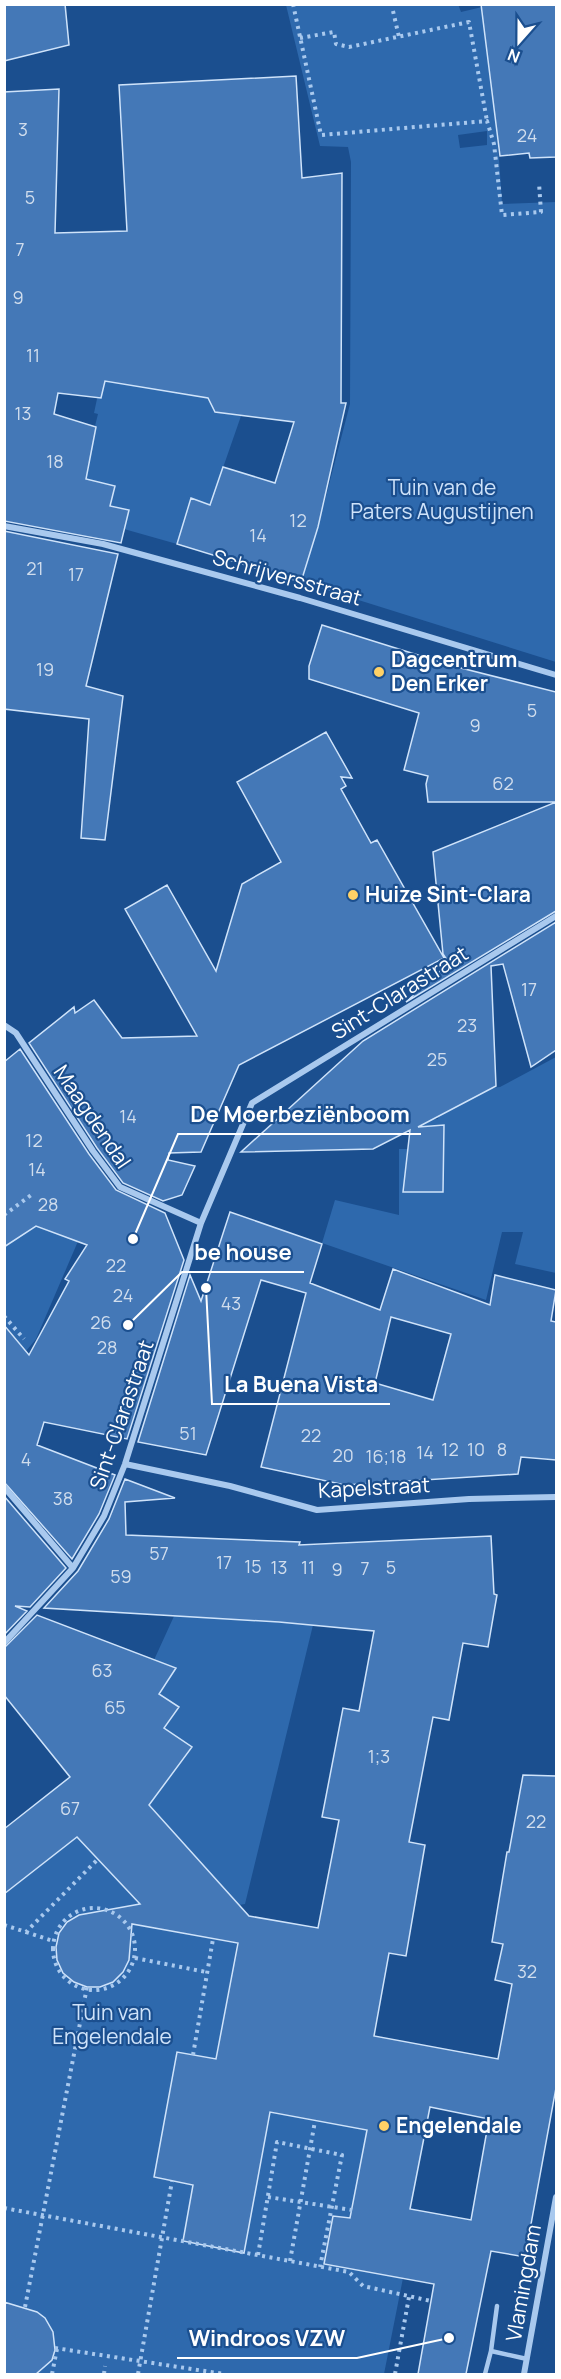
<svg xmlns="http://www.w3.org/2000/svg" width="561" height="2379" font-family="Manrope,sans-serif">
<style>
.green{fill:#2e69ad;fill-rule:evenodd}
.building{fill:#4478b7;stroke:#cfe3fa;stroke-width:1.5;fill-rule:evenodd}
.lines{fill:none;stroke-linecap:round;stroke-linejoin:round}
.path{stroke:#a9c9ee;stroke-width:4;stroke-dasharray:3 4.5;stroke-linecap:butt}
.service{stroke:#a9c9ee;stroke-width:4.5}
.minor{stroke:#a9c9ee;stroke-width:6}
.poi-dot{fill:#ffd166;stroke:#1b4f8f;stroke-width:2}
.labels{text-anchor:middle;stroke-width:4.5;stroke-linejoin:round;paint-order:stroke}
.number-label{font-size:18px;fill:#d0dded}
.park-label{font-size:21px;fill:#cfe3fa;stroke:#1b4f8f}
.street-label{font-size:21px;fill:#fff;stroke:#1b4f8f}
.poi-label{font-size:21px;font-weight:bold;fill:#fff;stroke:#1b4f8f;text-anchor:start}
.leader{fill:none;stroke:#fff;stroke-width:2}
.callout-dot{fill:#fff;stroke:#1b4f8f;stroke-width:2}
.callout-label{font-size:22px;text-anchor:middle;font-weight:bold;fill:#fff;stroke:#1b4f8f;stroke-width:4.5;stroke-linejoin:round;paint-order:stroke}
</style>
<rect width="100%" height="100%" fill="#1b4f8f"/>
<path class="green" d="M458 4 461 12 482 7 497 129 502 204 556 202V662L301 582 319 523 350 404 351 162 348 147 320 146 286 5ZM487 131V145L460 148 458 135Z
M193 369 215 412 241 416 210 505 191 498 177 544 124 529 129 511 110 506 115 486 82 478 98 414 94 413 101 380Z
M556 1057V1273L515 1264 523 1232H502L486 1300 322 1243 335 1200 399 1215V1149H425L422 1120 438 1119 442 1101 472 1090 500 1087Z
M91 1211 36 1339 26 1351 5 1325 4 1245 15 1240 31 1224Z
M175 1614 313 1625 245 1904 239 1905 136 1790 164 1728 179 1707 159 1694 176 1668 154 1660Z
M77 1837 164 1930 237 1943 183 2241 244 2252 270 2112 367 2130 350 2218 333 2216 324 2264 403 2278 384 2374H5V1894Z"/>
<path class="building" d="M4 4H65L69 45 4 61Z
M481 4H556V157L530 158 529 153 500 156Z
M296 76 302 178 342 173 341 403H346L318 527 301 582 177 544 191 498 210 505 223 467 275 483 294 422 215 412 208 398 105 381 101 398 58 393 54 414 96 427 86 479 115 486 110 506 129 510 121 543 4 521V92L59 89 55 233 127 231 119 85Z
M4 531 118 554 86 686 123 696 105 840 81 838 89 719 4 709Z
M322 625 453 666 556 692V802H428L426 784 428 776 404 770 419 713 309 679V666Z
M326 732 352 778 341 777 346 786 341 789 371 843 377 840 444 958 239 1065 201 1152 169 1153 168 1160 195 1166 182 1195 163 1201 123 1183 97 1148 29 1043 74 1007 75 1013 94 1000 122 1038 197 1036 125 909 167 885 216 971 242 884 281 862 237 782Z
M556 802V911L406 1002 449 963 443 954 433 852Z
M556 922V1050L531 1067 503 964 491 966 496 1086 418 1127 444 1125 443 1192H403L410 1130 373 1149 241 1152 363 1041Z
M20 1049 89 1154 116 1190 165 1213 184 1260 127 1439 44 1422 37 1445 115 1475 99 1514 72 1559 4 1482V1325L29 1355 69 1281 65 1279 87 1245 36 1226 4 1247V1062Z
M230 1212 322 1244 310 1283 380 1310 393 1269 490 1305 495 1275 556 1290 551 1321 556 1322V1460L521 1457 518 1474 345 1485 261 1467 306 1293 261 1280 206 1455 138 1442 190 1275 201 1301ZM391 1317 451 1334 433 1400 375 1383Z
M125 1479 175 1498 125 1502 126 1535 300 1542 299 1545 491 1536 494 1594 497 1595 488 1647 463 1643 449 1720 433 1717 409 1842 425 1845 406 1956 389 1953 374 2036 498 2059 512 1984 495 1980 503 1944 492 1942 507 1852H509L523 1775 556 1776V2088L525 2257 491 2251 466 2374H418L434 2284 324 2264 333 2216 350 2218 367 2130 270 2112 244 2253 183 2241 193 2185 154 2177 177 2052 216 2059 238 1943 132 1924 129 1960 123 1972 113 1982 100 1987H87L74 1982 63 1973 57 1960 56 1947 59 1933 67 1922 79 1915 140 1904 77 1837 4 1894V1829L70 1777 4 1695V1648L37 1615 176 1668 159 1694 179 1707 164 1728 192 1747 149 1805 249 1916 318 1928 339 1820 322 1817 343 1708 359 1711 374 1631 279 1622 44 1608 78 1571 109 1519ZM430 2107 489 2119 471 2220 410 2209Z
M4 1496 66 1568 30 1607 15 1606 27 1611 4 1635Z
M4 2302 37 2312 45 2318 53 2332 55 2350 52 2360 36 2374H4Z"/>
<g class="lines">
<path class="path" d="M293 4 321 135 487 121 494 144 502 215 541 212 539 183
M393 11 399 37
M300 38 334 32 336 44 349 47 469 22 487 121
M4 1215 34 1193
M4 1316 24 1339
M53 1949a41 41 0 1 1 82 0a41 41 0 1 1-82 0Z
M4 1925 26 1932 98 1859
M26 1932 53 1941
M135 1958 206 1972
M193 2055 213 1939
M268 2197 352 2210
M4 2208 349 2272 363 2286 431 2301
M258 2255 277 2142 342 2155 320 2267
M290 2261 315 2121
M25 2307 87 1987
M55 2348 224 2374
M52 2374 57 2349
M104 2374 105 2366
M138 2374 172 2181
M395 2374 409 2297"/>
<path class="service" d="M491 2351 497 2306
M485 2374 491 2351 527 2359"/>
<path class="minor" d="M4 526 103 544 300 598 556 675
M4 1025 16 1033 93 1151 120 1187 201 1223
M125 1464 230 1486 317 1510 469 1499 556 1497
M4 1487 73 1568
M4 1643 73 1568 104 1516 125 1464 201 1223 252 1103 556 916
M524 2374 556 2197"/>
</g>
<g class="poi-dot">
<circle cx="379" cy="672" r="6"/>
<circle cx="353" cy="895" r="6"/>
<circle cx="384" cy="2126" r="6"/>
</g>
<g class="labels">
<g class="number-label">
<text x="23" y="136">3</text>
<text x="527" y="142">24</text>
<text x="30" y="204">5</text>
<text x="20" y="256">7</text>
<text x="18" y="304">9</text>
<text x="33" y="362">11</text>
<text x="23" y="420">13</text>
<text x="55" y="468">18</text>
<text x="298" y="527">12</text>
<text x="258" y="542">14</text>
<text x="35" y="575">21</text>
<text x="76" y="581">17</text>
<text x="45" y="676">19</text>
<text x="532" y="717">5</text>
<text x="475" y="732">9</text>
<text x="503" y="790">62</text>
<text x="529" y="996">17</text>
<text x="467" y="1032">23</text>
<text x="437" y="1066">25</text>
<text x="128" y="1123">14</text>
<text x="34" y="1147">12</text>
<text x="37" y="1176">14</text>
<text x="48" y="1211">28</text>
<text x="116" y="1272">22</text>
<text x="123" y="1302">24</text>
<text x="231" y="1310">43</text>
<text x="101" y="1329">26</text>
<text x="107" y="1354">28</text>
<text x="188" y="1440">51</text>
<text x="311" y="1442">22</text>
<text x="450" y="1456">12</text>
<text x="476" y="1456">10</text>
<text x="502" y="1456">8</text>
<text x="425" y="1459">14</text>
<text x="343" y="1462">20</text>
<text x="386" y="1463">16;18</text>
<text x="26" y="1466">4</text>
<text x="63" y="1505">38</text>
<text x="159" y="1560">57</text>
<text x="224" y="1569">17</text>
<text x="253" y="1573">15</text>
<text x="279" y="1574">13</text>
<text x="308" y="1574">11</text>
<text x="391" y="1574">5</text>
<text x="365" y="1575">7</text>
<text x="337" y="1576">9</text>
<text x="121" y="1583">59</text>
<text x="102" y="1677">63</text>
<text x="115" y="1714">65</text>
<text x="379" y="1763">1;3</text>
<text x="70" y="1815">67</text>
<text x="536" y="1828">22</text>
<text x="527" y="1978">32</text>
</g>
<g class="park-label">
<text x="442" y="495">Tuin van de<tspan x="442" dy="24">Paters Augustijnen</tspan></text>
<text x="112" y="2020">Tuin van<tspan x="112" dy="24">Engelendale</tspan></text>
</g>
<g class="street-label">
<text transform="translate(287 578) rotate(16)" y="7">Schrijversstraat</text>
<text transform="translate(400 993) rotate(-32)" y="7">Sint-Clarastraat</text>
<text transform="translate(92 1117) rotate(56)" y="7">Maagdendal</text>
<text transform="translate(122 1415) rotate(-71)" y="7">Sint-Clarastraat</text>
<text transform="translate(374 1488) rotate(-3)" y="7">Kapelstraat</text>
<text transform="translate(524 2283) rotate(-80)" y="7">Vlamingdam</text>
</g>
<g class="poi-label">
<text x="391" y="667">Dagcentrum<tspan x="391" dy="24">Den Erker</tspan></text>
<text x="365" y="902">Huize Sint-Clara</text>
<text x="396" y="2133">Engelendale</text>
</g>
</g>
<path class="leader" d="M133 1239L178 1134H421M128 1325L182 1272H304M206 1288L212 1404H390M449 2338L357 2358H177"/>
<g class="callout-dot">
<circle cx="133" cy="1239" r="6"/>
<circle cx="128" cy="1325" r="6"/>
<circle cx="206" cy="1288" r="6"/>
<circle cx="449" cy="2338" r="6"/>
</g>
<g class="callout-label">
<text x="300" y="1122">De Moerbeziënboom</text>
<text x="243" y="1260">be house</text>
<text x="301" y="1392">La Buena Vista</text>
<text x="267" y="2346">Windroos VZW</text>
</g>
<rect width="561" height="2379" fill="none" stroke="#ffffff" stroke-width="12"/>
<g transform="translate(519 42) rotate(201)" stroke="#1b4f8f" stroke-width="4.5" paint-order="stroke">
<path d="M0-4.5L10 22L0 15L-10 22Z" fill="#ffffff"/>
<text y="-9" font-size="16" font-weight="bold" text-anchor="middle" fill="#ffffff">N</text>
</g>
</svg>
